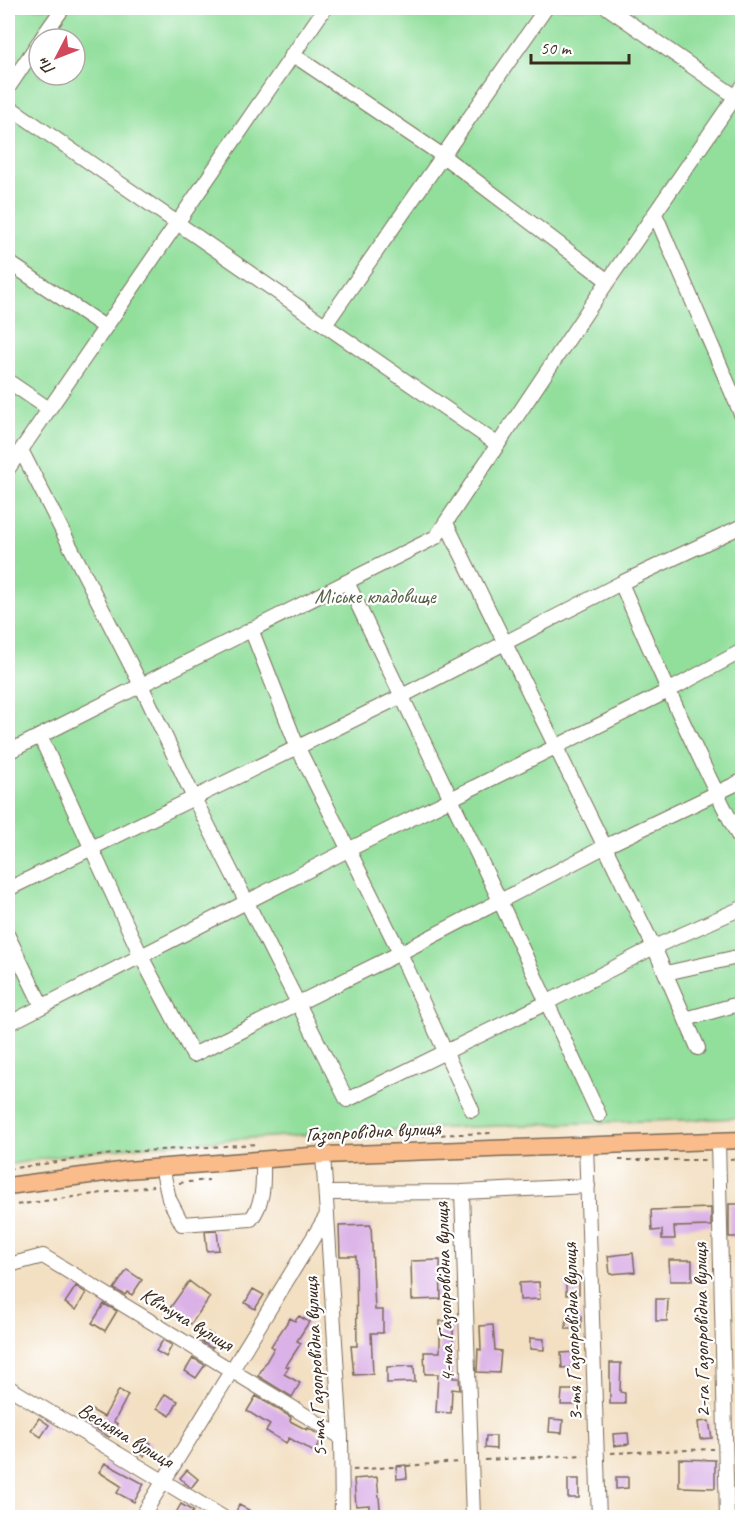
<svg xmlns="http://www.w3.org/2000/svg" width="750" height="1525" font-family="Caveat,sans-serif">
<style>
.green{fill:#92df9c;stroke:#66845d;stroke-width:1.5;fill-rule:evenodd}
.building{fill:#dbb2e7}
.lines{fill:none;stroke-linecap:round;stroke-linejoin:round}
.minor-casing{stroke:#7b6a58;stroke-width:16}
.major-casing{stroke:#7b6a58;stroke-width:19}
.path{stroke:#7b6a58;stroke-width:2;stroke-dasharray:4.5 4.5;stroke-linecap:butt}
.minor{stroke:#fff;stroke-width:14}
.major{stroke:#f9bc8a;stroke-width:16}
.labels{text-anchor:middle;stroke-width:4.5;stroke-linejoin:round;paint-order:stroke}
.park-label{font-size:21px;fill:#556044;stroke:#fff}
.street-label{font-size:21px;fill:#3b2a1e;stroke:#fff}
</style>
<rect width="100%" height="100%" fill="#fff"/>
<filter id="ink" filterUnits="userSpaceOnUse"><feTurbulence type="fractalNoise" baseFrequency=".0167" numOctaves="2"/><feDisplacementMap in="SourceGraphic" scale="12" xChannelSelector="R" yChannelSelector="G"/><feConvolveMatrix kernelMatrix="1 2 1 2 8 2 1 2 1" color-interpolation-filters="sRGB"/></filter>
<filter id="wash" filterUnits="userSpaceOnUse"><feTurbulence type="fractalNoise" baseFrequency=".008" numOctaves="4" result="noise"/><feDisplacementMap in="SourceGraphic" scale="24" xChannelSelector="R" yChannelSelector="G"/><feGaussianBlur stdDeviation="1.35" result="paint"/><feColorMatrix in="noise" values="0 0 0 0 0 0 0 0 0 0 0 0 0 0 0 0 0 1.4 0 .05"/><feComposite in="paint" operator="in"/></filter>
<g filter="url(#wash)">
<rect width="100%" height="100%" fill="#f3e0c3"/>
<path class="green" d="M8 8H742V1118C595 1123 448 1126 301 1135 203 1141 105 1146 8 1165ZM39 39H75V75H39Z"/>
<g id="blocks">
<path class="building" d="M729 1204H742V1237H729Z
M711 1208V1226L674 1227 675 1239H662V1230L652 1231 651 1210Z
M371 1225 375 1310H383V1333H371L373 1374 354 1375 351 1346H357L356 1256H340L339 1226Z
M217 1230 219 1250 207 1251 205 1231Z
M633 1253 635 1272 610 1274 608 1256Z
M440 1260 441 1299 412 1300 411 1261Z
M669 1260H692V1281H670Z
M127 1270 142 1280 132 1295 127 1292 125 1295 114 1289Z
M189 1281 210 1297 191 1324 170 1308Z
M579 1281V1294L566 1295V1282Z
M539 1282 540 1299 520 1300 519 1283Z
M76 1286 86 1293 76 1310 65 1303Z
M253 1289 264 1295 255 1309 245 1303Z
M656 1299H668L667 1321H656Z
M104 1304 117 1311 105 1331 92 1323Z
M299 1316 309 1322 297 1341 301 1343 286 1366 289 1367 284 1374 300 1383 292 1397 258 1376 274 1348 271 1346 290 1318 295 1321Z
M566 1316H581V1329H566Z
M440 1321H453V1378H459L460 1390 452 1389 451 1413 436 1412 438 1374H425L424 1352H440Z
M493 1325 495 1350 501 1351 499 1373 477 1372 478 1349 481 1350 480 1326Z
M208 1332 218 1339 212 1348 202 1342Z
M530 1338 544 1339V1350L530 1349Z
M163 1340 172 1345 166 1357 156 1351Z
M577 1352 578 1367 562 1368 561 1353Z
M193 1358 205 1365 196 1378 185 1371Z
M610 1363H621L620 1392 625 1393V1404H610Z
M414 1366 415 1382 387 1383V1367Z
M119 1390 128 1395 114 1422 118 1424 109 1437 83 1421 90 1409 104 1417Z
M562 1390H576V1405H561Z
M165 1394 178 1401 170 1416 157 1408Z
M256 1396 291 1417 290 1421 307 1430 308 1428 323 1437 314 1452 289 1438 286 1443 266 1431 270 1425 247 1411Z
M39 1418 49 1425 41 1437 31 1430Z
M550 1419 563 1420 562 1433 549 1432Z
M709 1421 712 1438 700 1439 698 1422Z
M628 1433 629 1444 614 1446 613 1434Z
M486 1436H496V1449L485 1448Z
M141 1438 151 1443 144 1456 134 1450Z
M679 1459 715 1460V1488L679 1487Z
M105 1463 144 1484 134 1502 117 1493 121 1486 99 1472Z
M406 1465 407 1478 397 1479 396 1466Z
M187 1470 198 1479 191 1488 180 1478Z
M377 1477 381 1518H369V1505L356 1506 354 1479Z
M616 1477H628V1488L616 1489Z
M568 1479H579V1498H568Z
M181 1504 193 1511 189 1518H173Z
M239 1505 249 1510 245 1518H233Z"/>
</g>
</g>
<g filter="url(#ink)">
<use href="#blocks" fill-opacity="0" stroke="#7b6a58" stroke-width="1.5"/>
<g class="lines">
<defs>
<path id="minor" d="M608 8 736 97
M41 39 63 8
M292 54 443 156 608 281
M8 88 39 42
M8 106 497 444
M655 214 742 416
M8 262 105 327
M325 325 546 8
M8 381 49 409
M21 450 141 685 194 798 347 1100 548 1002 654 947 742 908
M8 469 325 8
M446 523 654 947 698 1048
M347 582 500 901 599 1115
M621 583C659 671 698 758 742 843
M251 629 297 746 400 953 472 1110
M40 736 141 956 193 1055 400 953 604 847 742 781
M8 752 436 537 588 310 742 87
M8 889 402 696 621 583 742 526
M8 936 42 1006
M666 973 742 956
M686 1019 742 1003
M8 1024 348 850 668 691 742 651
M718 1141 727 1518
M586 1145 599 1518
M162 1167 169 1199 182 1224 251 1219C265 1201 263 1181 263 1159
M326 1193 462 1192
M327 1215 341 1437 342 1518
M8 1267 9 1265 43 1256 341 1437
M8 1387 224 1518
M141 1518 327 1215 323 1155
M473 1518 462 1192 588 1186"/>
<path id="major" d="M8 1186 127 1170 323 1155 742 1140"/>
</defs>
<use href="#minor" class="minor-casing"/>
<use href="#major" class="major-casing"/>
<path class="path" d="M369 1137 492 1133
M730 1159 742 1158
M619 1160H707
M8 1169 126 1152 258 1144
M179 1183 209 1180
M8 1206 153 1186
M611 1453 713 1449
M485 1460 584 1455
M353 1470 458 1462"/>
<use href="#minor" class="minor"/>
<use href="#major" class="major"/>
</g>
</g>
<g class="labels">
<g class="park-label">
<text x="375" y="603">Міське кладовище</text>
</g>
<g class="street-label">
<text transform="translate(373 1131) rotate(-3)" y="7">Газопровідна вулиця</text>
<text transform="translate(444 1292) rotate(-92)" y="7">4-та Газопровідна вулиця</text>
<text transform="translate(187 1319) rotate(31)" y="7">Квітуча вулиця</text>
<text transform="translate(701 1330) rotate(-91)" y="7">2-га Газопровідна вулиця</text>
<text transform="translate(572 1332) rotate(-92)" y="7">3-тя Газопровідна вулиця</text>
<text transform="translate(315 1367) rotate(-93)" y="7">5-та Газопровідна вулиця</text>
<text transform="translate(126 1435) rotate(31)" y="7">Весняна вулиця</text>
</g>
</g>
<rect width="750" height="1525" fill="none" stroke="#fff" stroke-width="30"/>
<g transform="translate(57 57) rotate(228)"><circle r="28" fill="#ffffff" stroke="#b1aaa5" stroke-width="1.5"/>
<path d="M0-4.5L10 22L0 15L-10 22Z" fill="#d1495b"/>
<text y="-9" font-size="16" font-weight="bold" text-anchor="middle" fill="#3b2a1e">Пн</text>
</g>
<path d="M531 54v9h98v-9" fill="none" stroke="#3b2a1e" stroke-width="3"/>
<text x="540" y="54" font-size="18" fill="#3b2a1e" stroke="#ffffff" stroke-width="4.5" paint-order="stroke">50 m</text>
</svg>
